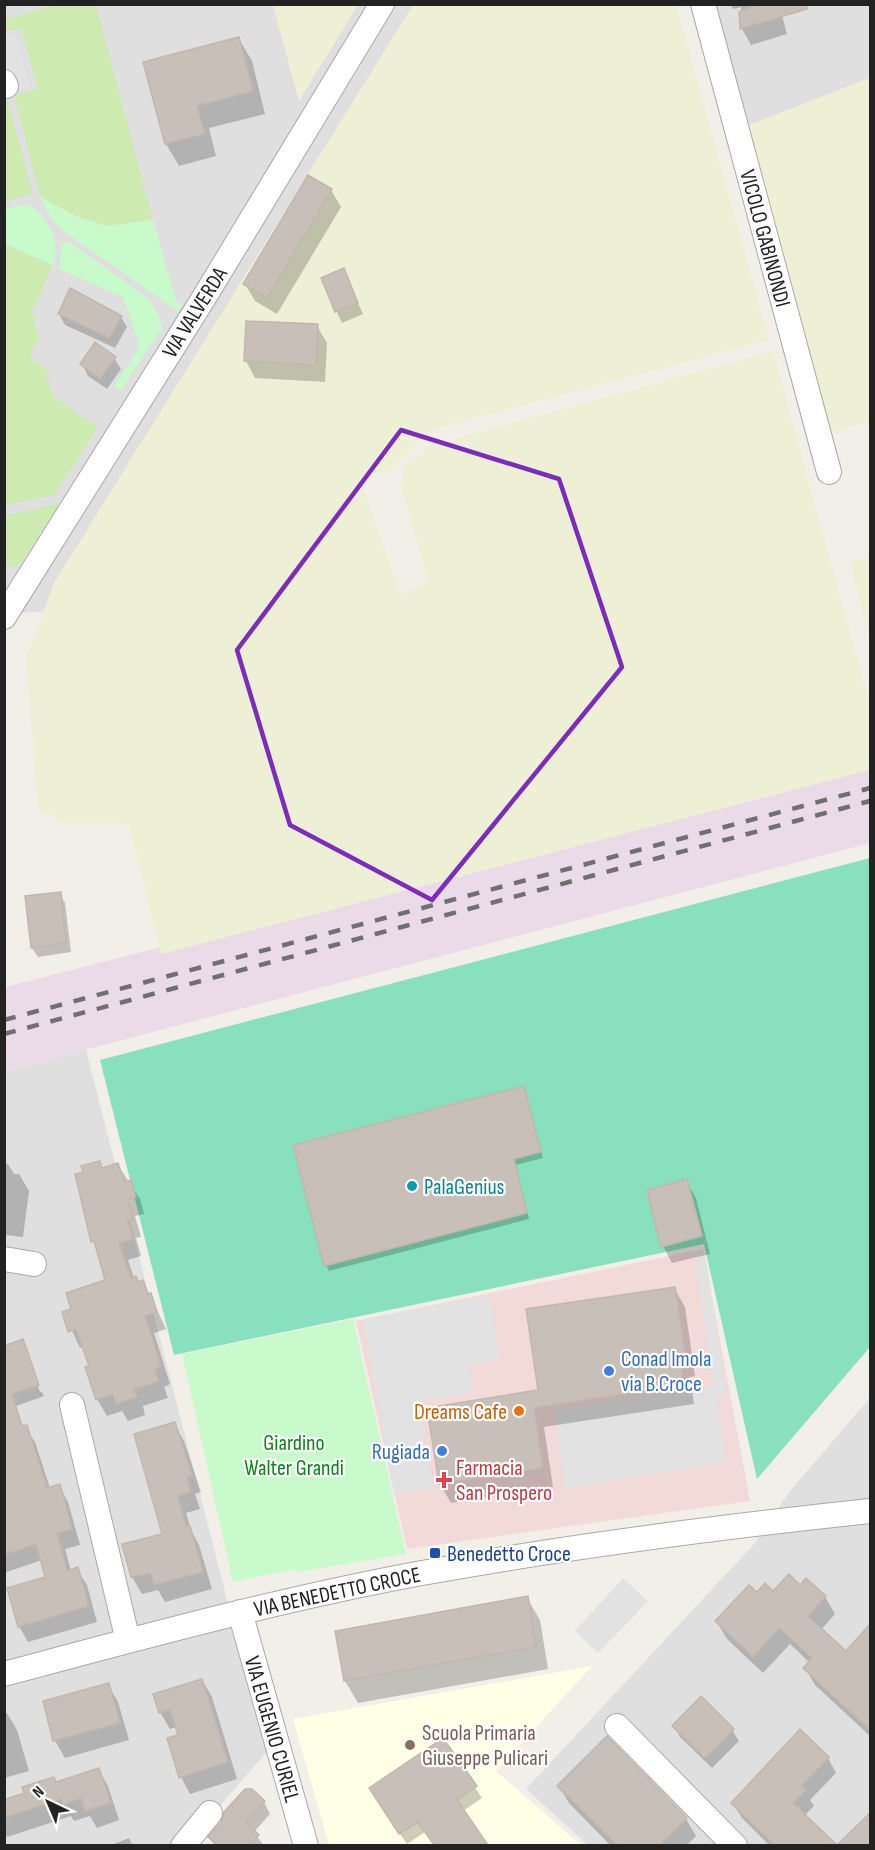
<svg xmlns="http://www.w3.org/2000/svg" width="875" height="1850" font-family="'Sofia Sans Condensed',sans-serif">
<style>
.residential{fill:#e0dfdf}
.commercial{fill:#f2dad9}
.industrial{fill:#ebdbe8}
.education{fill:#ffffe5}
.farmland{fill:#eef0d5}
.grass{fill:#cdebb0}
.park{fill:#c8facc}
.pitch{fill:#88e0be}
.parking{fill:#e2e2e2}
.shadow{fill:#0003}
.building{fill:#c7bfb8;stroke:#c4b6ab;stroke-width:1.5}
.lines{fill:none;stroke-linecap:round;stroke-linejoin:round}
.minor-casing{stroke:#a9a9a9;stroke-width:26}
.minor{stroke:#fff;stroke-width:24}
.rail{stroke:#707070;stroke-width:4.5;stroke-dasharray:12 12;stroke-linecap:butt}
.marked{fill:none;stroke:#7b2cbf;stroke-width:4.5;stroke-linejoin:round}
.culture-dot{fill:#0f9aa8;stroke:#fff;stroke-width:2}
.shop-dot{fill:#3f7fe0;stroke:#fff;stroke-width:2}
.food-dot{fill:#e8710a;stroke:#fff;stroke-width:2}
.health-dot{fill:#e0444e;stroke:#fff;stroke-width:2}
.transit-dot{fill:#1a4fb4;stroke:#fff;stroke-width:2}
.education-dot{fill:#8d6e63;stroke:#fff;stroke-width:2}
.labels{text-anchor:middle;stroke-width:4.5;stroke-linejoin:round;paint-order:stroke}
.street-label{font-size:22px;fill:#222;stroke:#fff}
.culture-label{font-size:22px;fill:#0d838f;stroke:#fff;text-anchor:start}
.shop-label{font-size:22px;fill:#366cbe;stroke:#fff;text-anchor:start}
.food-label{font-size:22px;fill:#c56008;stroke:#fff;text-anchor:end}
.park-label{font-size:22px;fill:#0c8416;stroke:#fff}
.health-label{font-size:22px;fill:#be3a42;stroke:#fff;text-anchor:start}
.transit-label{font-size:22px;fill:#164399;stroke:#fff;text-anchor:start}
.education-label{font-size:22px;fill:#785e54;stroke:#fff;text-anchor:start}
</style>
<rect width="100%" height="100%" fill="#f2efe9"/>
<path class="residential" d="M5 5H419L48 611 5 614Z
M694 5H870V78L729 133Z
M86 1050 230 1611 270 1748 186 1845 5 1846V1071Z
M870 1398V1845H588L526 1789 755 1543 790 1491Z"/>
<path class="commercial" d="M703 1249 750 1501 407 1549 356 1321Z"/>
<path class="industrial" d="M870 766V843L5 1071V987Z"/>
<path class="education" d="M592 1666 496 1771 581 1845H329L293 1719Z"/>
<path class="farmland" d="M273 5H358L299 101Z
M413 5H676L769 340 434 429 392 469 360 478 400 593 429 583 400 484 405 466 428 446 773 351 870 706V770L161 954 129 824 65 823 38 809 26 658 54 583Z
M870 78V422L832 432 740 129Z
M870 556V641L850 562Z"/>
<path class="grass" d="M56 5H96L153 220 107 226 78 217 40 197 14 95 38 89 21 28 5 31V19Z
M7 98 33 194 5 201 4 99Z
M4 244 53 265 32 312 39 338 31 353 32 360 46 369 52 396 98 427 55 495 5 505Z
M61 503 21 562 15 567 5 566 4 516Z"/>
<path class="park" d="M40 197 78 217 107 226 153 220 176 301 182 305 178 311 65 232 52 220Z
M28 204C48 216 62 243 53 265L5 244V209Z
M68 241 149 299 159 316 162 328 121 390 114 386 140 347 123 297 59 269 62 245Z
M353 1319 406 1554 297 1572 296 1569 233 1582 182 1354Z"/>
<path class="pitch" d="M870 858V1347L757 1479 704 1244 174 1355 100 1060Z"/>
<path class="parking" d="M15 34 30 86 5 92V37Z
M705 1254 727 1394 716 1396 726 1462 566 1488 554 1410 714 1385 694 1256Z
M489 1296 500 1359 469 1365 473 1392 420 1401 433 1488 394 1495 363 1319Z
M623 1578 648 1601 598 1653 575 1631Z"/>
<path class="shadow" d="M730 4H779L787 34 751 45 742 29 741 7 733 9Z
M239 39 252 61 265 114 209 128 216 156 179 166 166 144Z
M331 190 341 207 277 314 255 301 245 284Z
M343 270 363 314 342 323 322 279Z
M59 314 121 317 127 327 115 348 65 325Z
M317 326 327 343 325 382 255 378 246 361Z
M114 358 121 369 107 389 88 376 82 364Z
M60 894 65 903 71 952 38 957 32 948Z
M523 1088 543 1158 516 1165 529 1219 329 1271 326 1265Z
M99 1162 103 1169 118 1165 140 1199 144 1214 135 1216 141 1237 136 1238 141 1256 128 1260 134 1278 139 1283 142 1282 150 1295 166 1329 154 1333 170 1384 164 1387 168 1398 143 1406 145 1415 128 1421 122 1411 107 1416 97 1399 91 1367 84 1347 80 1348 64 1313 73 1310 107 1281 99 1252 93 1241 85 1173Z
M4 1163 8 1164 14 1174H19L29 1191 23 1237 6 1235 4 1232Z
M686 1181 696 1198 710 1254 672 1263 663 1246Z
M674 1288 685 1307 695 1376 690 1377 694 1404 544 1427 553 1487 451 1503 440 1484 540 1392Z
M22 1341 28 1351H26L40 1392H42L44 1396 8 1409Z
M18 1418 35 1442 50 1488 59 1486 68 1502 80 1545 65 1549 71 1571 77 1569 87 1585 97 1622 28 1642 19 1626 47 1578 42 1560 4 1573V1422Z
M174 1424 184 1441 201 1492 195 1494 200 1509 186 1513 191 1530 199 1545 212 1589 165 1602 158 1590 142 1594 132 1577 124 1545 164 1535Z
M807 1580 825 1597 835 1614 821 1630 846 1653 870 1626V1736L815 1685 805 1668 810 1663 790 1644 763 1673 727 1639 717 1622 757 1594 800 1587Z
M527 1598 540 1620 548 1669 358 1703 345 1681 337 1632Z
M202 1680 212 1697 237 1779 190 1794 181 1777 177 1727 170 1729 160 1712Z
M108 1685 118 1702 129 1740 65 1758 55 1741 45 1702Z
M7 1713 17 1730 29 1771 4 1778V1714Z
M674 1726 732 1730 739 1741 712 1768 680 1737Z
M443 1740 482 1798 463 1811 487 1846H434L425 1832 407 1844 377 1800Z
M828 1758 836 1773 810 1800 814 1806 804 1816 835 1846H770L742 1818 733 1803Z
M98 1769 108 1786 119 1820 97 1828 90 1816 74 1821 71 1816 7 1837 4 1833V1801Z
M559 1786 686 1819 696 1836 686 1846H611L569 1803Z
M251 1791 264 1802 270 1814 254 1832 264 1846H215L210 1838Z
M864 1821 870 1828V1846H839Z
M129 1838 133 1846H109Z"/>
<path class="building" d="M757 4H807V9L740 29 739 12Z
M239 37 253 91 197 106 205 134 165 144 143 62Z
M308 175 332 189 267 298 243 284Z
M344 268 358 303 335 312 321 278Z
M70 288 122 316 109 338 58 314Z
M246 321 318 324 316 365 244 361Z
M95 342 116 357 100 379 80 364Z
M61 892 66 943 31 948 25 896Z
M524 1086 541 1152 514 1159 527 1213 324 1266 293 1145Z
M100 1161 102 1168 118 1163 124 1182 131 1180 136 1197 127 1199 133 1219 128 1221 133 1239 119 1243 131 1278 136 1276 138 1282 143 1280 148 1294 151 1293 157 1312 145 1316 161 1367 155 1369 159 1381 134 1389 137 1397 116 1404 113 1394 96 1400 85 1367 89 1366 76 1329 68 1332 62 1312 71 1309 66 1293 105 1280 94 1241 91 1242 75 1174 83 1172 81 1166Z
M687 1179 702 1236 661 1247 647 1190Z
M675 1287 686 1358H680L684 1385 534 1408 543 1468 439 1484 427 1408 538 1390 526 1309Z
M23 1339 39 1385 12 1394 22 1426 27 1425 47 1488 60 1484 72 1529 57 1533 67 1571 78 1567 89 1606 18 1627 7 1588 45 1577 36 1544 4 1555V1346Z
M175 1422 192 1475 187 1477 191 1492 178 1496 186 1527 190 1526 203 1572 154 1585 150 1573 131 1577 122 1544 162 1534 134 1434Z
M789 1574 800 1585 806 1578 826 1596 808 1616 846 1651 870 1624V1730L803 1668 812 1658 779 1628 753 1657 715 1621 749 1585 757 1592 765 1583 773 1591Z
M528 1596 536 1647 344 1681 335 1631Z
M202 1679 228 1762 179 1778 167 1738 178 1735 170 1710 159 1713 153 1694Z
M109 1683 120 1723 53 1741 43 1701Z
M701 1696 734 1729 705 1758 672 1726Z
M800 1729 829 1757 801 1786 806 1790 793 1803 837 1845 870 1813V1845H775L731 1803Z
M607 1736 687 1818 660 1845H617L557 1786Z
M443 1738 477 1786 457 1800 488 1845H434L418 1822 399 1834 369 1788Z
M99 1768 111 1803 85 1811 81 1798 63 1805 61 1799 4 1818V1800L24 1793 22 1787 54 1777 56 1782Z
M245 1789H252L265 1801 246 1822 259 1835 250 1845H217L208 1837 221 1822 224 1812Z"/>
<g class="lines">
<defs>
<path id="minor" d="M703 4 829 472
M4 82 6 86
M4 617 205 296 382 4
M4 1259 34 1264
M72 1405 128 1641
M240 1612 306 1846
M4 1674C143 1637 281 1599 422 1573 571 1546 720 1527 870 1511
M617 1726 735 1846
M183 1846 210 1813"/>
</defs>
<use href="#minor" class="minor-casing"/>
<use href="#minor" class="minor"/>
<path class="rail" d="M4 1020 870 788
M4 1034 870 801"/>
</g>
<path class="marked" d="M401 430 559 479 622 667 432 900 290 825 237 650Z"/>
<circle class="culture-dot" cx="412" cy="1186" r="6"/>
<g class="shop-dot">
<circle cx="609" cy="1371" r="6"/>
<circle cx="442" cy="1451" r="6"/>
</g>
<circle class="food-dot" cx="519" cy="1411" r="6"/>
<path class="health-dot" d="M441 1471h6v6h6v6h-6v6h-6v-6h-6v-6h6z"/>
<rect class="transit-dot" x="429" y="1547" width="12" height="12" rx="3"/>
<circle class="education-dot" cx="410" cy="1745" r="6"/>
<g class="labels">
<g class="street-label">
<text transform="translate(766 238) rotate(75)" y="8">VICOLO GABINONDI</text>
<text transform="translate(194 312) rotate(-58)" y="8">VIA VALVERDA</text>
<text transform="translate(337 1591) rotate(-12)" y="8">VIA BENEDETTO CROCE</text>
<text transform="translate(273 1729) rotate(74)" y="8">VIA EUGENIO CURIEL</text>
</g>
<g class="culture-label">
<text x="424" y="1194">PalaGenius</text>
</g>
<g class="shop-label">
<text x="621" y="1366">Conad Imola<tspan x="621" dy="25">via B.Croce</tspan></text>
<text x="430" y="1459" text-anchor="end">Rugiada</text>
</g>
<g class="food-label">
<text x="507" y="1419">Dreams Cafe</text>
</g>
<g class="park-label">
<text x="294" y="1450">Giardino<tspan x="294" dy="25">Walter Grandi</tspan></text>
</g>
<g class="health-label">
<text x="456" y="1475">Farmacia<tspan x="456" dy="25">San Prospero</tspan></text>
</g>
<g class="transit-label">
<text x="447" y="1561">Benedetto Croce</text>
</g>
<g class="education-label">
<text x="422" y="1740">Scuola Primaria<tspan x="422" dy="25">Giuseppe Pulicari</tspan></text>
</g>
</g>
<rect width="875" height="1850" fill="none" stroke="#222222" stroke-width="12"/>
<g transform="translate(48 1802) rotate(316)" stroke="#ffffff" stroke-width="4.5" paint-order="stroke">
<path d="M0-4.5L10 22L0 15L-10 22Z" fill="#222222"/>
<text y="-9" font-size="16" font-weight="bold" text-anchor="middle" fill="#222222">N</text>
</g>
</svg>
